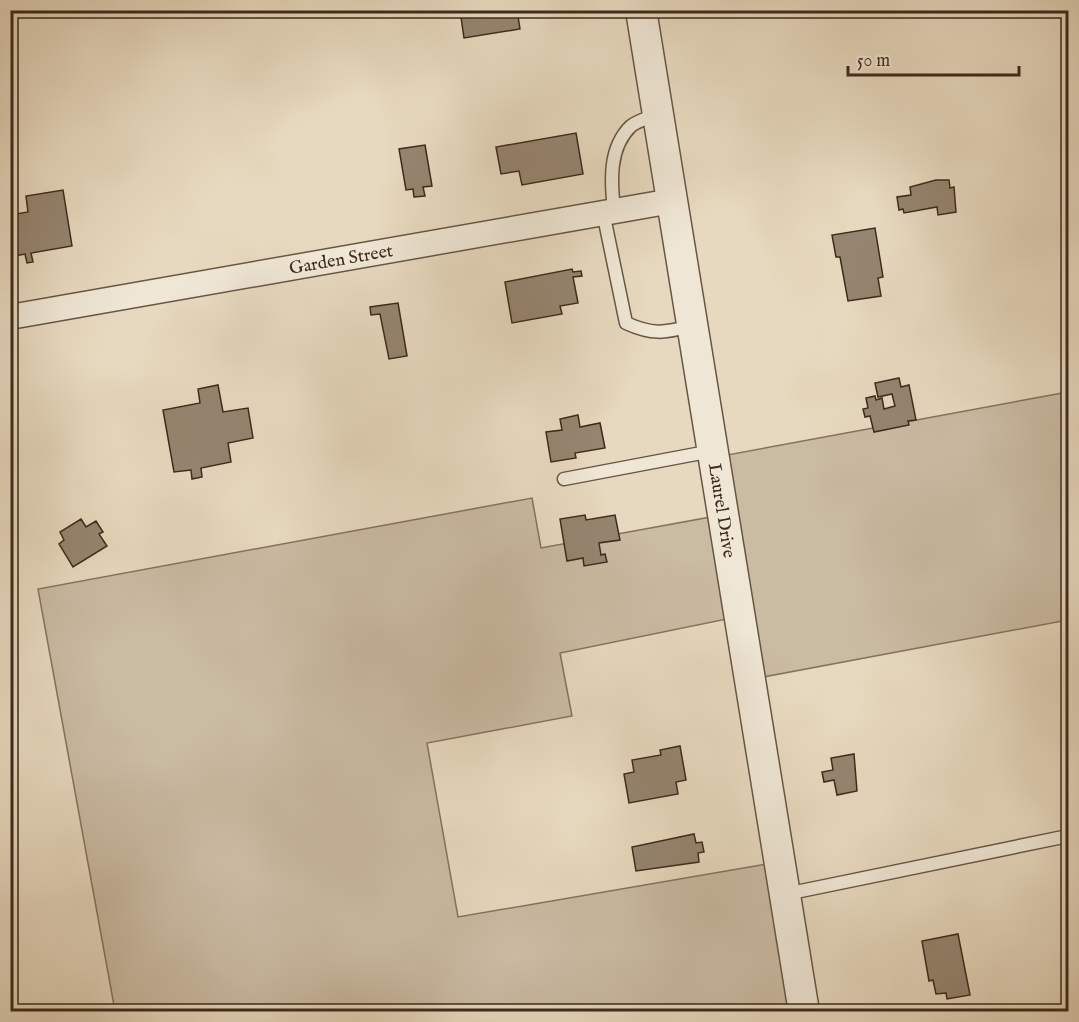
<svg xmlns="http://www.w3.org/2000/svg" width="1079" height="1022" font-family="'IM FELL English',serif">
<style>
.green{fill:#cabba3;stroke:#84725f;stroke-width:1.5}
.building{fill:#958570;stroke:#3d2a1b;stroke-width:1.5}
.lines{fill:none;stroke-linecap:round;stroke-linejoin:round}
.service-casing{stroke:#685644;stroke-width:15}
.minor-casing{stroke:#685644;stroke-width:27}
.tertiary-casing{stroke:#685644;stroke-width:33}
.service{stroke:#efe6d5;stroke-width:12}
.minor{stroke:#efe6d5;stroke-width:24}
.tertiary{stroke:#efe6d5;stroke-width:30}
.labels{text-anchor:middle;stroke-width:4.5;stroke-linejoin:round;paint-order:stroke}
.street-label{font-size:18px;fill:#3d2a1b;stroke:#efe6d5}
</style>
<rect width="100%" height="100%" fill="#e7d9bf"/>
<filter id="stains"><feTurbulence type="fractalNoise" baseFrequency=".00333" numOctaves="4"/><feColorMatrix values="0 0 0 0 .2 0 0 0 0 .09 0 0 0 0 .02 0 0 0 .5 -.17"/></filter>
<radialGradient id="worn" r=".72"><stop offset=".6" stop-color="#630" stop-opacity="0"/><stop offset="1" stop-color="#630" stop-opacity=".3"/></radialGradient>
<path class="green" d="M1068 392V620L763 677 727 455Z
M532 498 541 548 711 517 727 619 560 653 572 716 427 743 458 917 767 864 791 1011H115L38 589Z"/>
<path class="building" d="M460 10H517L520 29 464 38Z
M576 133 583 174 522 185 519 171 501 174 496 147Z
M425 145 432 186 423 187 425 196 414 197 413 189 406 190 399 149Z
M936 180H949L950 188 954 187 956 212 938 215 937 207 904 213 903 209 899 210 897 197 911 195 910 187Z
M63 190 72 246 31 253 33 262 27 263 25 254 14 256 10 215 28 212 26 196Z
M875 228 883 277 878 278 881 296 848 301 840 257H836L832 235Z
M572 269 573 272 581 271 582 276 573 277 578 303 560 306 562 314 512 323 505 282Z
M398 303 407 356 389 359 380 314 371 315 370 307Z
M899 378 901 387 909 385 916 420 908 421 909 425 874 432 870 416 865 417 863 409 868 408 866 398 875 396 876 400 882 398 884 409 895 406 892 394 878 397 875 383Z
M218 385 223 412 248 408 253 438 228 443 231 462 201 468 202 477 192 479 191 470 174 472 163 410 200 403 198 389Z
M578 415 580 427 600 423 605 448 575 453 576 458 551 462 546 432 562 430 560 419Z
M585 515 586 520 615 515 620 540 599 543 601 555 605 554 607 562 584 566 583 558 567 561 560 519Z
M81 519 86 527 96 521 103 532 99 534 107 546 73 567 59 544 64 540 60 532Z
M680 746 686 780 676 782 678 794 629 803 624 774 634 772 632 760 661 755 660 750Z
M854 754 857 791 837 795 834 780 824 782 822 772 833 770 831 758Z
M694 834 696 843 702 842 704 852 698 853 699 862 636 871 632 847Z
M958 934 970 995 947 999 946 993 936 994 933 980 929 981 922 941Z"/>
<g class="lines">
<defs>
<path id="service" d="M614 210C611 183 608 148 631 126 637 121 649 118 657 114
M603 212 626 323C652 335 664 333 692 326
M564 479 712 451
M786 894 1068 836"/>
<g id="minor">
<path id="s1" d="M10 317 672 201"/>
</g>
<g id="tertiary">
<path id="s2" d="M641 10 804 1012"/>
</g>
</defs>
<use href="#service" class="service-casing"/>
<use href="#minor" class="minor-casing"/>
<use href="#tertiary" class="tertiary-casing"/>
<use href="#service" class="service"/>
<use href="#minor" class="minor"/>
<use href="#tertiary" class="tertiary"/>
</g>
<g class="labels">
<g class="street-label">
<text dy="6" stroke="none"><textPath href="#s1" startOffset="336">Garden Street</textPath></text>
<text dy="6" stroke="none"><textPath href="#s2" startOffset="507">Laurel Drive</textPath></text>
</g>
</g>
<rect width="1079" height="1022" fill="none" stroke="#e7d9bf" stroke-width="36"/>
<rect x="12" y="12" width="1055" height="998" fill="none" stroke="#3d2a1b" stroke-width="3"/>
<rect x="18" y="18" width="1043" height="986" fill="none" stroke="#3d2a1b" stroke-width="1.5"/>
<path d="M848 66v9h171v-9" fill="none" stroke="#3d2a1b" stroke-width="3"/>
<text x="857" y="66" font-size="18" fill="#3d2a1b" stroke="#efe6d5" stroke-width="4.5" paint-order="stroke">50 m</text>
<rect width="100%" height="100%" filter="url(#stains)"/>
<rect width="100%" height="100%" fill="url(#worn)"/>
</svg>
